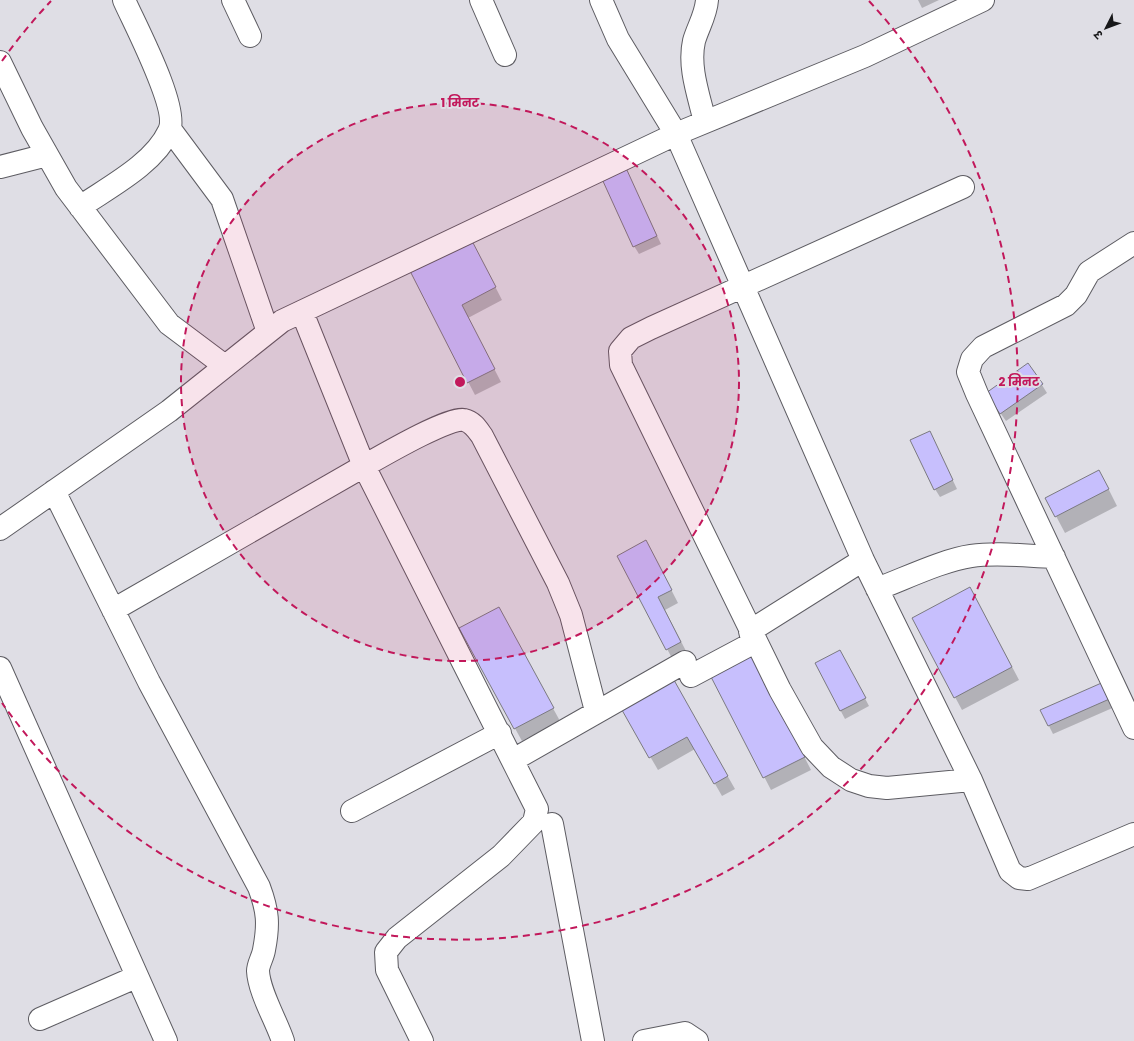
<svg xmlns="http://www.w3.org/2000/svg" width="1134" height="1041" font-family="Poppins,'Noto Sans Devanagari',sans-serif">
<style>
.shadow{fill:#0003}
.building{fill:#c7bffd;stroke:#7b7a80}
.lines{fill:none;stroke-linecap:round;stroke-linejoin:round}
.minor-casing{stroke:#5d5c62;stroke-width:24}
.minor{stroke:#fff;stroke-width:22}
.ring{fill:none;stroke:#c2185b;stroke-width:2;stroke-dasharray:7 5}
.centre{fill:#c2185b;stroke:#dfdee5;stroke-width:2}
.ring-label{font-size:12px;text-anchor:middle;font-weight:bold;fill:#c2185b;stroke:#dfdee5;stroke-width:4;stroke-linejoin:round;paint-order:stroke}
</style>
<rect width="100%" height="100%" fill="#dfdee5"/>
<path class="shadow" d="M918 0H939L922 8Z
M626 170 661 244 639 254 634 246Z
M478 253 502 300 468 318 501 382 475 395 410 270Z
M1042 385 1047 393 1006 421 992 401Z
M934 441 957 489 940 497 935 489Z
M1108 488 1117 506 1065 533 1056 516Z
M653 554 678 603 665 610 688 655 674 662 618 556Z
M977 601 1019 680 962 710 955 697Z
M505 621 560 721 522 741 460 629Z
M845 660 869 706 845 719 816 664Z
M758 666 811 770 771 790 711 674Z
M670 675 735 789 722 796 695 749 658 770 619 703Z
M1110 690 1117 706 1053 734 1041 710Z"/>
<path class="building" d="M626 168 657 236 633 247 602 179Z
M471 239 496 287 462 305 495 369 467 383 409 269Z
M1028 363 1043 384 1000 414 986 393Z
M930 431 953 480 934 490 910 440Z
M1099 470 1109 489 1055 517 1045 498Z
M646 540 672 590 658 597 681 642 666 650 617 556Z
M970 587 1012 667 954 698 912 618Z
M499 607 554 708 514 729 459 628Z
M840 650 866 698 840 711 815 663Z
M752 652 805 757 763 778 709 673Z
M670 673 728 776 714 784 687 737 649 758 618 703Z
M1106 681 1114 697 1048 726 1040 710Z"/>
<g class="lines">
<defs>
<path id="minor" d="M233 0 250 36
M481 0 505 55
M601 0 618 39 676 134 863 560 971 780 1010 871 1019 878 1028 879 1134 834
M0 62 32 128 66 188 169 324 225 366
M705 122C699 96 688 67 694 41 698 27 706 15 707 0
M170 129 222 199 268 332
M0 167 47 155
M963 187 651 328 631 338 620 351 621 365 780 690 812 747 831 767 851 780 869 786 887 788 971 780
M80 207C109 187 154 164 169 131 180 109 134 23 124 0
M1134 243 1089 272 1076 295 1066 305 983 347 972 359 968 372 977 394 1134 728
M54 491 149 682 259 887C268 911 269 924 264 950 263 957 258 964 258 971 259 992 276 1020 283 1041
M0 529 169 411 282 321 676 134 865 56 983 0
M877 589C904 579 943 560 971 556 998 552 1026 556 1054 557
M113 610 364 466 302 312
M0 668 166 1041
M691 676 753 643 750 631 863 560
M513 760 685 662
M352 811 500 733
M552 824 593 1041
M40 1019 136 977
M422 1041 387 970 386 952 397 938 501 856 534 822 537 809 364 466C380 457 450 416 464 420 473 422 477 429 482 436L558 583 571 615 596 711
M644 1041 685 1033 697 1041"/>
</defs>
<use href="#minor" class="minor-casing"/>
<use href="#minor" class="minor"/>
</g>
<circle cx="460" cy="382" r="279" fill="#c2185b" fill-opacity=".12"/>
<g class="ring">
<circle cx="460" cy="382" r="279"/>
<path d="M2 61A559 559 0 0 1 51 1M869 1A559 559 0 1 1 2 703"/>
</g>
<circle cx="460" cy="382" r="6" class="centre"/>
<g class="ring-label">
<text x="460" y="107">1 मिनट</text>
<text x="1019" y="386">2 मिनट</text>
</g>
<g transform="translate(1106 28) rotate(228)" stroke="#dfdee5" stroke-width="3" paint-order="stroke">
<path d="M0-3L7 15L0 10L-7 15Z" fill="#171719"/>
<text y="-6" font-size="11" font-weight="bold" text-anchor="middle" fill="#171719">उ</text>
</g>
</svg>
